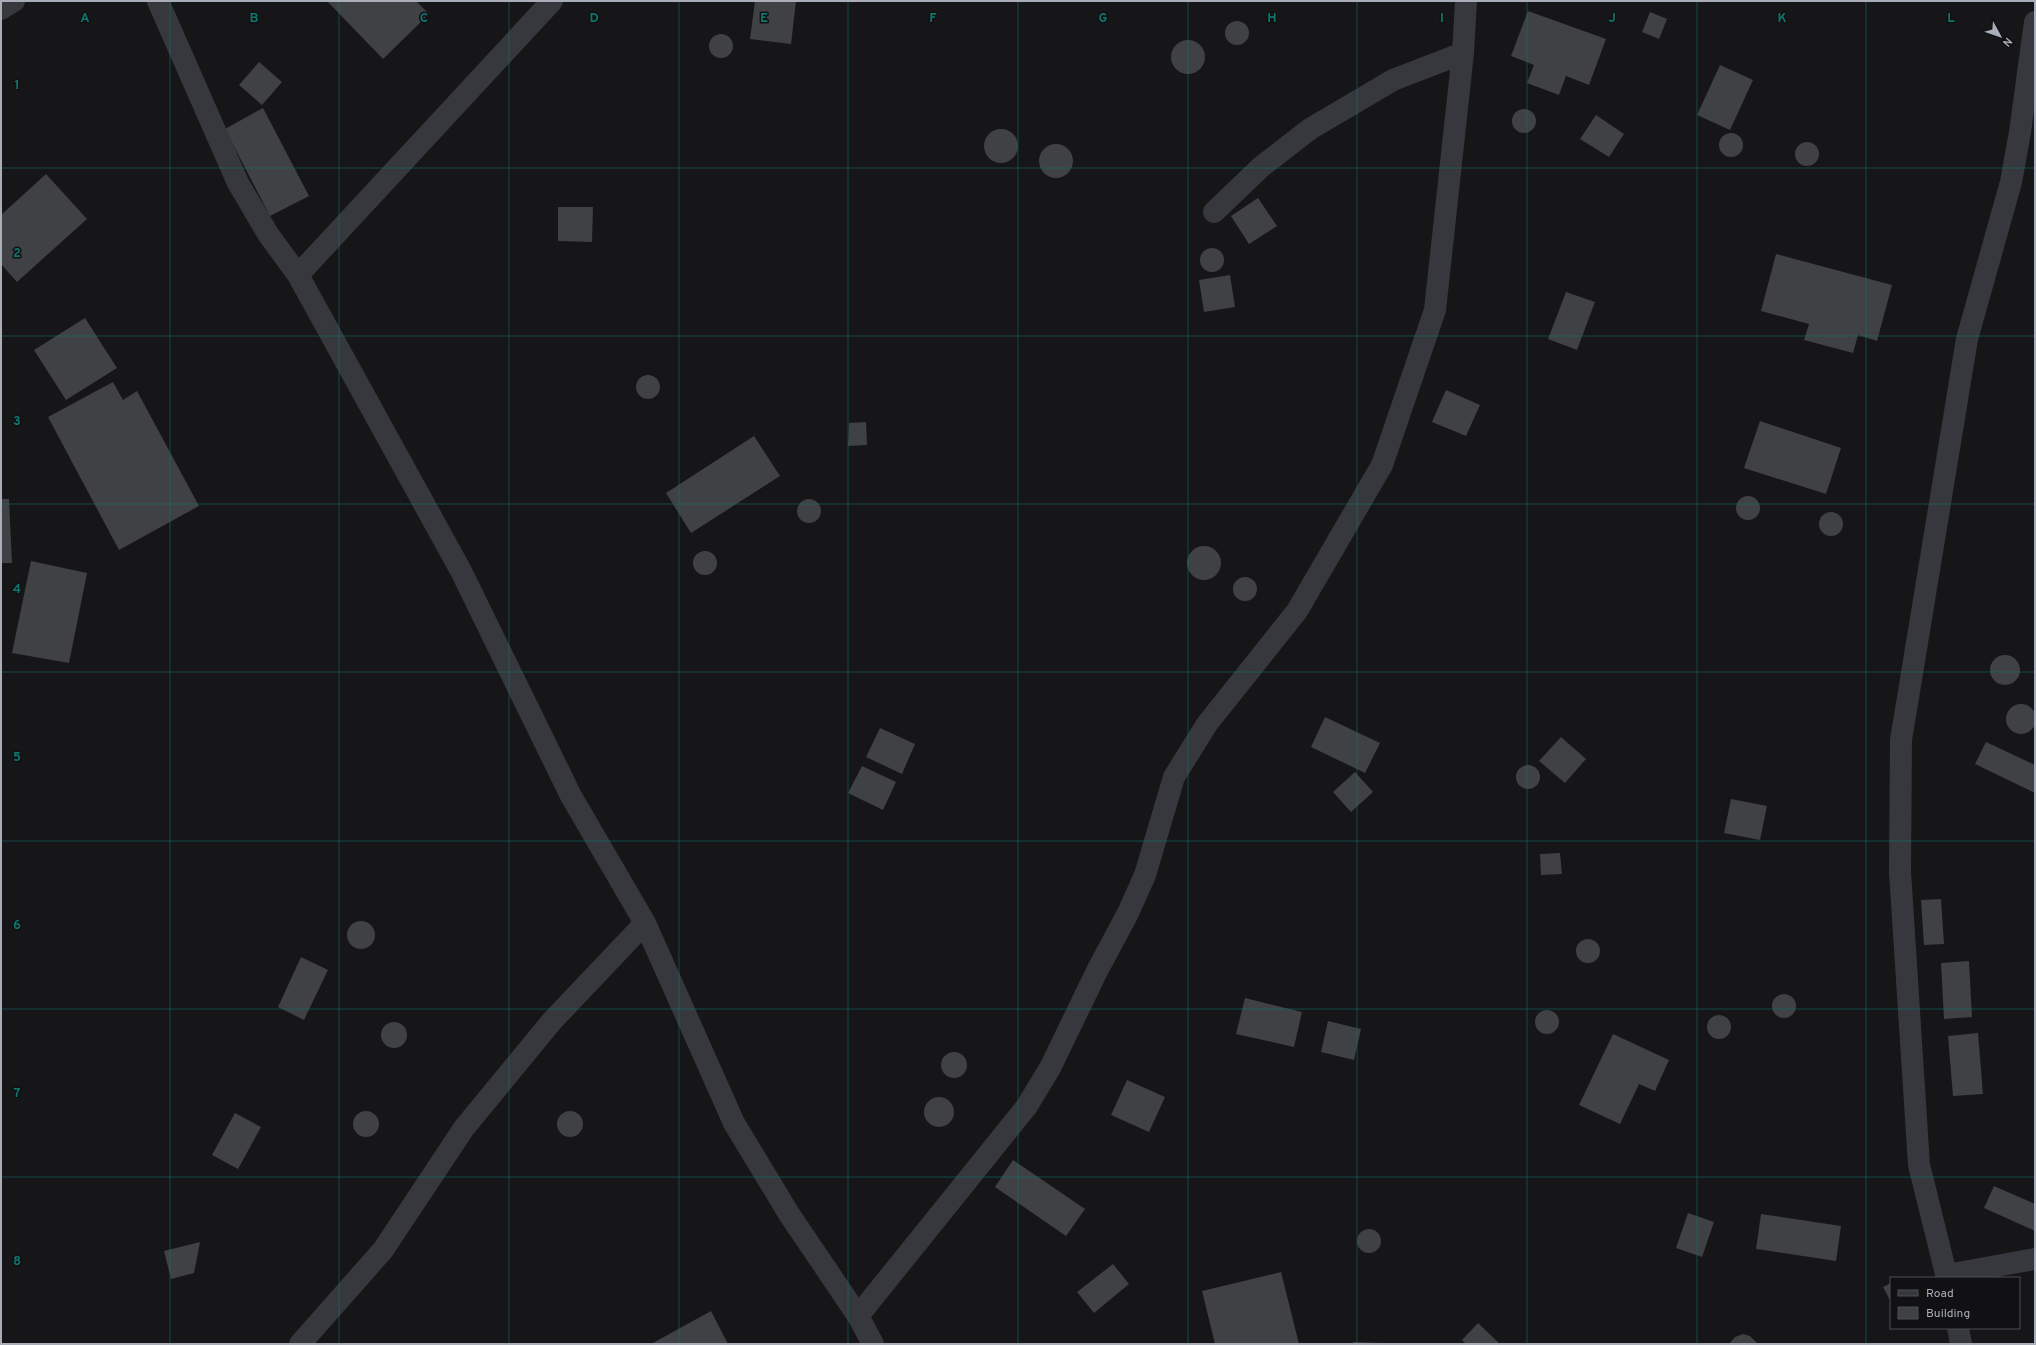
<svg xmlns="http://www.w3.org/2000/svg" width="2036" height="1345" font-family="Overpass,sans-serif">
<style>
.building{fill:#404145}
.lines{fill:none;stroke-linecap:round;stroke-linejoin:round}
.street{stroke:#37383d;stroke-width:22}
.grid{fill:none;stroke:#0f766e;stroke-width:1;stroke-opacity:0.55}
.grid-label{font-size:13px;text-anchor:middle;font-weight:bold;fill:#0f766e;stroke:#111113;stroke-width:3;stroke-linejoin:round;paint-order:stroke}
</style>
<rect width="100%" height="100%" fill="#161618"/>
<path class="building" d="M327 1H416L429 14 383 59Z
M755 1H796L791 44 750 39Z
M1528 11 1606 39 1589 85 1566 76 1559 95 1527 83 1534 65 1511 56Z
M1650 12 1667 19 1659 39 1642 32Z
M1225 33a12 12 0 1 1 24 0a12 12 0 1 1-24 0Z
M709 46a12 12 0 1 1 24 0a12 12 0 1 1-24 0Z
M1171 57a17 17 0 1 1 34 0a17 17 0 1 1-34 0Z
M259 62 282 82 262 105 239 85Z
M1720 65 1753 80 1730 130 1697 115Z
M263 108 309 196 270 216 225 129Z
M1512 121a12 12 0 1 1 24 0a12 12 0 1 1-24 0Z
M1596 115 1624 134 1609 157 1580 139Z
M984 146a17 17 0 1 1 34 0a17 17 0 1 1-34 0Z
M1719 145a12 12 0 1 1 24 0a12 12 0 1 1-24 0Z
M1795 154a12 12 0 1 1 24 0a12 12 0 1 1-24 0Z
M1039 161a17 17 0 1 1 34 0a17 17 0 1 1-34 0Z
M46 174 87 219 17 282 1 264V215Z
M1258 198 1277 226 1249 244 1231 216Z
M558 207H593L592 242 558 241Z
M1200 260a12 12 0 1 1 24 0a12 12 0 1 1-24 0Z
M1776 254 1892 285 1877 341 1858 335 1853 353 1804 340 1809 324 1761 311Z
M1230 275 1235 307 1204 312 1199 280Z
M1566 292 1595 302 1577 350 1548 339Z
M85 318 117 368 66 400 34 350Z
M636 387a12 12 0 1 1 24 0a12 12 0 1 1-24 0Z
M113 382 123 400 137 391 199 506 119 550 48 417Z
M1446 390 1480 405 1466 436 1432 422Z
M1760 421 1841 448 1826 494 1744 468Z
M866 422 867 445 848 446 849 423Z
M754 436 780 476 691 533 666 493Z
M1736 508a12 12 0 1 1 24 0a12 12 0 1 1-24 0Z
M797 511a12 12 0 1 1 24 0a12 12 0 1 1-24 0Z
M1 499H9L12 563H1Z
M1819 524a12 12 0 1 1 24 0a12 12 0 1 1-24 0Z
M1187 563a17 17 0 1 1 34 0a17 17 0 1 1-34 0Z
M693 563a12 12 0 1 1 24 0a12 12 0 1 1-24 0Z
M31 561 87 573 69 663 12 653Z
M1233 589a12 12 0 1 1 24 0a12 12 0 1 1-24 0Z
M1990 670a15 15 0 1 1 30 0a15 15 0 1 1-30 0Z
M2006 719a15 15 0 1 1 30 0a15 15 0 1 1-30 0Z
M1325 717 1380 743 1365 773 1311 747Z
M880 728 915 744 902 774 866 757Z
M1561 737 1586 759 1565 783 1539 761Z
M1986 742 2035 765V793L1975 764Z
M1516 777a12 12 0 1 1 24 0a12 12 0 1 1-24 0Z
M862 766 896 782 883 810 848 793Z
M1355 772 1373 792 1351 812 1333 792Z
M1731 799 1767 806 1760 840 1724 833Z
M1560 853 1562 874 1541 875 1540 854Z
M1941 899 1944 944 1924 945 1921 900Z
M347 935a14 14 0 1 1 28 0a14 14 0 1 1-28 0Z
M1576 951a12 12 0 1 1 24 0a12 12 0 1 1-24 0Z
M301 957 328 970 304 1020 278 1007Z
M1969 961 1972 1017 1944 1019 1941 963Z
M1772 1006a12 12 0 1 1 24 0a12 12 0 1 1-24 0Z
M1245 998 1302 1012 1294 1047 1236 1034Z
M1535 1022a12 12 0 1 1 24 0a12 12 0 1 1-24 0Z
M1707 1027a12 12 0 1 1 24 0a12 12 0 1 1-24 0Z
M1328 1021 1361 1029 1354 1060 1321 1052Z
M381 1035a13 13 0 1 1 26 0a13 13 0 1 1-26 0Z
M1978 1033 1983 1094 1953 1096 1948 1036Z
M1613 1034 1669 1060 1655 1091 1639 1084 1620 1124 1579 1105Z
M941 1065a13 13 0 1 1 26 0a13 13 0 1 1-26 0Z
M1127 1080 1165 1097 1149 1132 1111 1115Z
M924 1112a15 15 0 1 1 30 0a15 15 0 1 1-30 0Z
M353 1124a13 13 0 1 1 26 0a13 13 0 1 1-26 0Z
M557 1124a13 13 0 1 1 26 0a13 13 0 1 1-26 0Z
M235 1113 261 1127 238 1169 212 1155Z
M1013 1160 1085 1209 1066 1236 995 1187Z
M1994 1186 2035 1204V1231L1984 1208Z
M1688 1213 1714 1222 1702 1257 1676 1248Z
M1761 1214 1841 1226 1836 1261 1756 1249Z
M1357 1241a12 12 0 1 1 24 0a12 12 0 1 1-24 0Z
M200 1242 194 1273 171 1279 164 1251Z
M1113 1264 1129 1284 1094 1313 1077 1292Z
M1281 1272 1299 1344H1215L1202 1291Z
M1891 1283V1302L1883 1287Z
M711 1311 728 1344H651Z
M1478 1323 1500 1344H1466L1462 1340Z
M1743 1334 1750 1336 1758 1344H1729L1735 1337Z
M1353 1342 1383 1343V1344H1353Z"/>
<g class="lines">
<path class="street" d="M158 1 238 183 268 234 298 275 461 571 571 796 645 923 734 1123 789 1214 858 1316 873 1344
M1 9 14 1
M1214 212 1261 167 1310 129 1393 80 1463 53
M298 275 552 1
M1947 1275 2035 1259
M1947 1278 1919 1165 1900 872 1901 740 1967 339 2011 182 2020 132 2035 22
M858 1316 1027 1106 1050 1068 1097 971 1128 913 1145 875 1174 777 1207 724 1297 611 1382 465 1435 310 1463 53 1466 1
M1958 1328 1961 1344
M300 1344 383 1250 464 1128 552 1021 645 923"/>
</g>
<path class="grid" d="M170 1V1344M339 1V1344M509 1V1344M679 1V1344M848 1V1344M1018 1V1344M1188 1V1344M1357 1V1344M1527 1V1344M1697 1V1344M1866 1V1344M1 168H2035M1 336H2035M1 504H2035M1 672H2035M1 841H2035M1 1009H2035M1 1177H2035"/>
<g class="grid-label">
<text x="85" y="22">A</text>
<text x="254" y="22">B</text>
<text x="424" y="22">C</text>
<text x="594" y="22">D</text>
<text x="764" y="22">E</text>
<text x="933" y="22">F</text>
<text x="1103" y="22">G</text>
<text x="1272" y="22">H</text>
<text x="1442" y="22">I</text>
<text x="1612" y="22">J</text>
<text x="1782" y="22">K</text>
<text x="1951" y="22">L</text>
<text x="17" y="89">1</text>
<text x="17" y="257">2</text>
<text x="17" y="425">3</text>
<text x="17" y="593">4</text>
<text x="17" y="761">5</text>
<text x="17" y="929">6</text>
<text x="17" y="1097">7</text>
<text x="17" y="1265">8</text>
</g>
<rect width="2036" height="1345" fill="none" stroke="#a8adb8" stroke-width="4"/>
<rect x="1890" y="1277" width="130" height="52" fill="#111113" stroke="#4d4f55"/>
<rect x="1898" y="1290" width="20" height="6" fill="#37383d" stroke="#4d4f55"/>
<text x="1926" y="1297" font-size="12" fill="#a8adb8">Road</text>
<rect x="1898" y="1307" width="20" height="12" fill="#404145" stroke="#4d4f55"/>
<text x="1926" y="1317" font-size="12" fill="#a8adb8">Building</text>
<g transform="translate(2000 36) rotate(130)" stroke="#111113" stroke-width="3" paint-order="stroke">
<path d="M0-3L7 15L0 10L-7 15Z" fill="#a8adb8"/>
<text y="-6" font-size="11" font-weight="bold" text-anchor="middle" fill="#a8adb8">N</text>
</g>
</svg>
